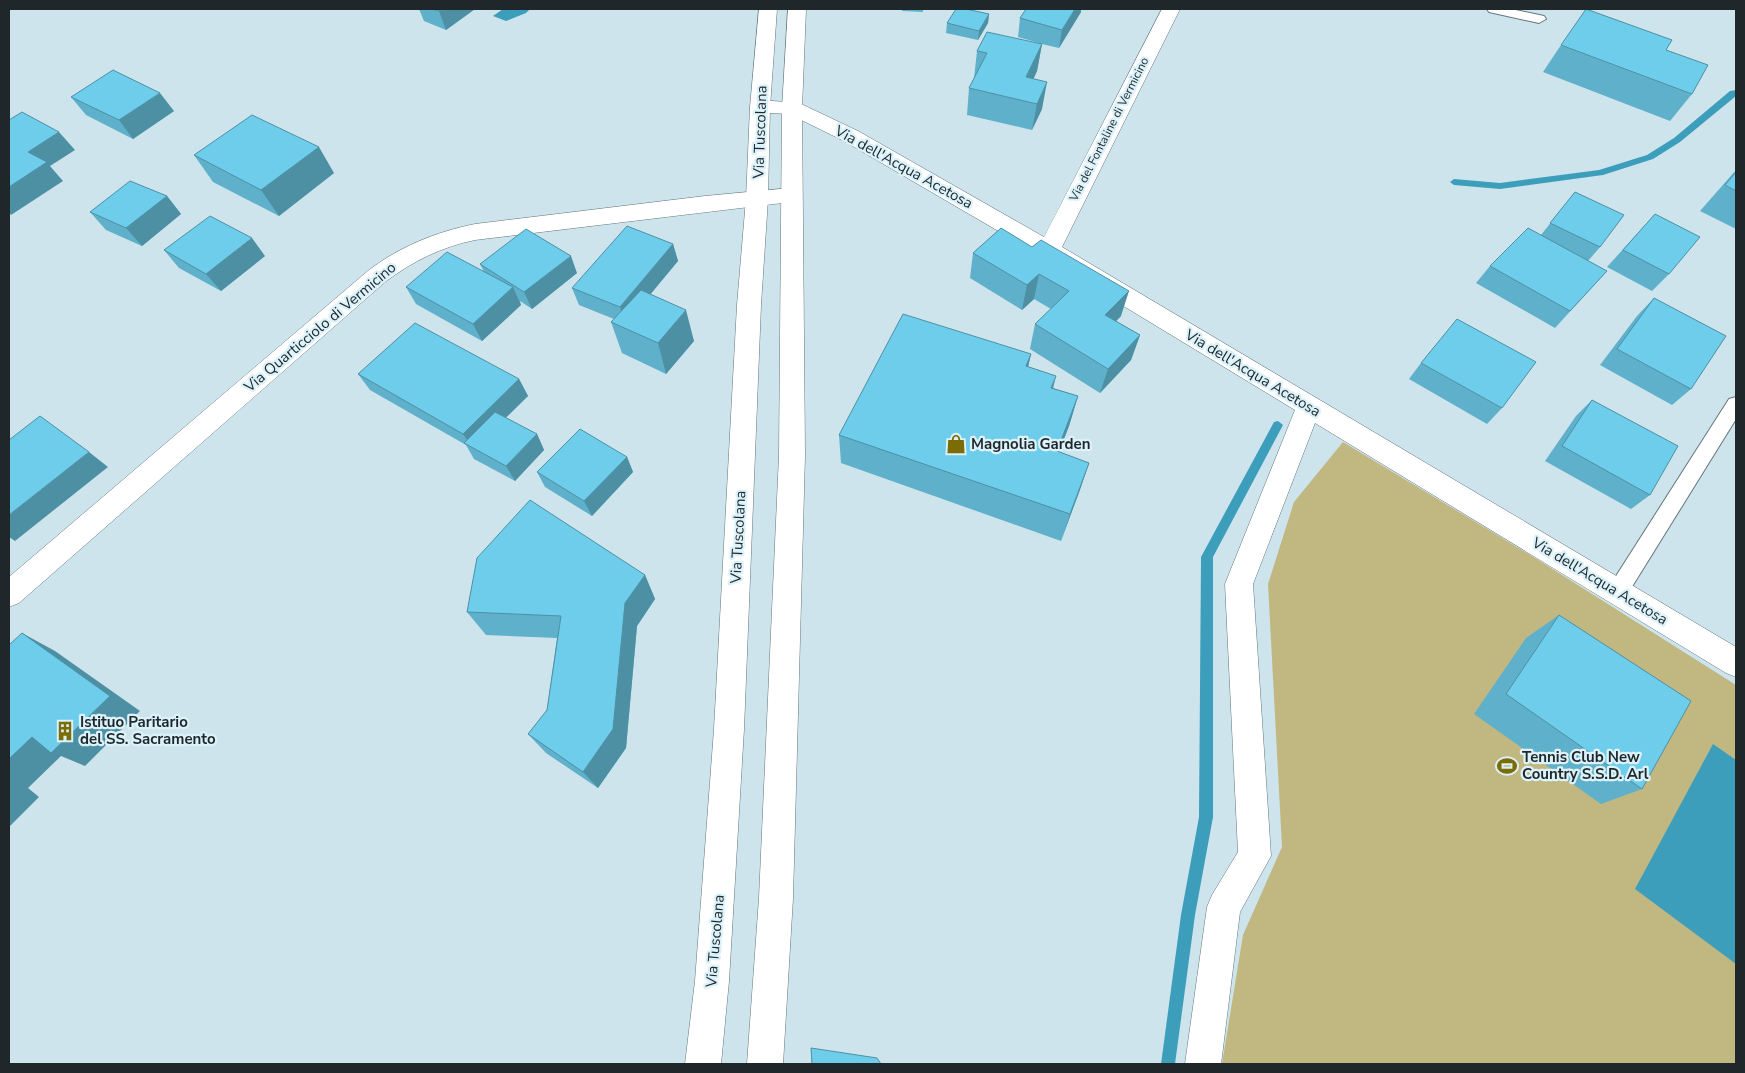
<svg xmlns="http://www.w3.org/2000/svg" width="1745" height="1073" font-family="'Nunito Sans',sans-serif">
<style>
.green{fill:#c1b781}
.water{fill:#3d9ebc}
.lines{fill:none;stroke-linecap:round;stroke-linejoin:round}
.stream{fill:#3d9ebc;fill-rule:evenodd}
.lane-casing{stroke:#62767d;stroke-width:2}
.street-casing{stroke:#62767d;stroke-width:1}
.primary-casing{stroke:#62767d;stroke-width:1}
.lane{fill:#fff;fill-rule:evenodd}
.street{fill:#fff;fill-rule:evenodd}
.primary{fill:#fff;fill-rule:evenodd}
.wall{fill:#5fb0ca}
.shaded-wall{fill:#4d90a4}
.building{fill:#6ecdeb;stroke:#4d90a4}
.labels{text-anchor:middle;stroke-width:4.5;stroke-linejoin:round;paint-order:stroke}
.far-street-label{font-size:12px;fill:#1f272a;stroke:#dbf2fa}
.street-label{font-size:15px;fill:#1f272a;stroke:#dbf2fa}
.poi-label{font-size:15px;font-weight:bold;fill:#1f272a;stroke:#dbf2fa;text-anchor:start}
</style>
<rect width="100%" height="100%" fill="#cee4ec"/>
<path class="green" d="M1343 442 1532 556 1736 685V1064H1222L1243 935 1282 847 1268 584 1294 502Z"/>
<path class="water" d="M503 9H530L526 13 506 21 493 16Z
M1713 744 1736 760V964L1635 889Z"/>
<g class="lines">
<path class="stream" d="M1736 90V96L1680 142 1653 159 1603 175 1500 189 1454 185 1450 182 1454 179 1500 183 1599 170 1647 155 1674 138 1730 91Z
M1278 421 1283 425 1213 557V817L1195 915 1175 1064H1161L1181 915 1199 817 1201 557 1274 422Z"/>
<defs>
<path id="lane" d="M1487 9H1511L1544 16 1546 19 1539 23 1489 12Z
M1736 397V419L1625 598 1618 600 1611 598 1608 591 1611 584 1729 399Z"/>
<path id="street" d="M1162 9H1180L1062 247 1736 647V677L1726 673 1315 423 1253 584 1271 856 1240 912 1221 1064H1185L1207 907 1212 895 1238 852 1225 584 1295 410 1041 256 844 141 789 114 753 112 750 107 753 102 760 100 799 103 858 131 1044 237Z
M791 188 799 191 802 196 799 201 475 240C441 247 413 261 385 282L19 603 9 607V577L369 270C401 246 436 232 475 224L705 196Z"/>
<path id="primary" d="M759 9H777L770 107 768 199 761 305 744 729 729 981 721 1064H685L695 981 714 729 737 305 746 199 750 107Z
M788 9H806L802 108 805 455 793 898 783 1064H747L759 898 779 455 782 108Z"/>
</defs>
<use href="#lane" class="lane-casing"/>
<use href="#street" class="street-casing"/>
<use href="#primary" class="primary-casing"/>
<use href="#lane" class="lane"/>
<use href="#street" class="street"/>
<use href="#primary" class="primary"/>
</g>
<path class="wall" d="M419 9H475L446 30 424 21Z
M902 9H923V12L902 11Z
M1026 9H1081V12L1059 48 1042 44 1037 71 1033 79 1042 109 1032 130 967 115 969 88 974 78 977 51 1039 43 1018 37 1020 18Z
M989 14 988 23 978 40 946 33 947 23Z
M1561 45 1692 94 1670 121 1543 72Z
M71 97 174 111 133 139 86 115Z
M194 155 334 173 279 216 213 182Z
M1736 170V229L1700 211Z
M1575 192 1600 247 1588 261 1607 271 1555 328 1476 283 1490 266 1541 235Z
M167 196 181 214 142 246 106 230 90 212Z
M1655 214 1669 274 1652 291 1607 267Z
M1001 228 1121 316 1116 321 1140 335 1131 360 1100 393 1030 349 1035 324 1051 309 1034 299 1022 310 970 278 973 253Z
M673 244 678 261 650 294 694 341 666 374 622 353 611 322 614 319 579 305 572 288Z
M164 250 265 256 221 291 179 268Z
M480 264 577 273 532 309 520 301 521 305 482 341 416 304 406 287 484 272Z
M1654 298 1691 389 1672 405 1600 365 1637 316Z
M1031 354 1028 367 1053 388 1078 396 1069 426 1059 452 1089 463 1061 541 841 463 839 435Z
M1421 363 1502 408 1487 424 1409 379Z
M358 374 519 379 528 396 505 418 537 434 544 450 515 481 474 459 466 445 370 390Z
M1592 400 1650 495 1631 509 1545 461 1576 416Z
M627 457 633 472 592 516 545 487 537 472Z
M645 575 655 599 637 626 626 748 598 788 546 753 528 734 547 710 557 638 486 635 467 612Z
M1559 615 1642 789 1601 804 1474 714 1526 638Z"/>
<path class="shaded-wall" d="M442 9H475L446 30 439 11Z
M1075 9H1081V12L1059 48 1062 30Z
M989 14 988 23 978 40 979 31Z
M1042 44 1037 71 1024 100 1026 77Z
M1047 82 1042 109 1032 130 1037 104Z
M160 93 174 111 133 139 119 120Z
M59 132 75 150 50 166 63 181 11 215 9 212V187L28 152Z
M319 147 334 173 279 216 261 190Z
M167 196 181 214 142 246 126 228Z
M252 238 265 256 221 291 206 274Z
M673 244 678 261 626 324 620 307Z
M571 256 577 273 532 309 524 292Z
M1039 274 1034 299 1022 310 1027 285Z
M513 287 521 305 482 341 473 324Z
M1129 291 1121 316 1098 340 1105 315Z
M686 310 694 341 666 374 658 343Z
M1140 335 1131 360 1100 393 1108 369Z
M1031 354 1024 385 1026 366Z
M1056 376 1049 405 1051 388Z
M519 379 528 396 474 449 472 447 463 434Z
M1078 396 1069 426 1048 479 1057 451Z
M537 434 544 450 515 481 506 466Z
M89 452 108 467 15 541 9 537V515Z
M627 457 633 472 592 516 584 501Z
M1089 463 1080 490 1061 541 1070 514Z
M645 575 655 599 637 626 626 748 598 788 583 772 625 603Z
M22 633 55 651 140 711 85 766 61 756 28 788 39 797 9 827V759Z"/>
<path class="building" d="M432 9H442L439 11Z
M956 9H966L989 14 979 31 947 23Z
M1026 9H1075L1062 30 1020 18Z
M1586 9 1672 40 1666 50 1708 65 1692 94 1561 45Z
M987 32 1042 44 1026 77 1047 82 1037 104 969 88 987 53 977 51Z
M113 70 160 93 119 120 71 97Z
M22 112 59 132 28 152 47 162 9 187V120Z
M252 115 319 147 261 190 194 155Z
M1736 172V191L1725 185Z
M130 181 167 196 126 228 90 212Z
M1575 192 1624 215 1600 247 1550 223Z
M1655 214 1700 237 1669 274 1623 250Z
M210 216 252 238 206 274 164 250Z
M627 226 673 244 620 307 572 288Z
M1001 228 1032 247 1041 240 1129 291 1105 315 1140 335 1108 369 1035 324 1069 291 1039 274 1027 285 973 253Z
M1528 228 1607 271 1570 311 1490 266Z
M526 229 571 256 524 292 480 264Z
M447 252 513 287 473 324 406 287Z
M641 290 686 310 658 343 611 322Z
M1654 298 1726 336 1691 389 1617 349Z
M903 314 1031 354 1026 366 1056 376 1051 388 1078 396 1057 451 1089 463 1070 514 839 435Z
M1457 319 1536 362 1502 408 1421 363Z
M415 323 519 379 463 434 358 374Z
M1592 400 1678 446 1650 495 1562 446Z
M495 412 537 434 506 466 464 443Z
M40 416 89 452 9 515V440Z
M580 429 627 457 584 501 537 472Z
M530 500 645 575 625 603 613 729 583 772 528 734 547 710 561 616 467 612 477 558Z
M1559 615 1691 701 1642 789 1506 694Z
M22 633 110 696 51 753 32 737 9 759V645Z
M811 1048 877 1058 881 1064H812Z"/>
<defs>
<symbol id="shop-bare" viewBox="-9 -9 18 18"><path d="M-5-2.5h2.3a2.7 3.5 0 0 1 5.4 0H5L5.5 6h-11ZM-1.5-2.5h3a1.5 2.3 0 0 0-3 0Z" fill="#7c6c06" stroke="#dbf2fa" stroke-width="2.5" paint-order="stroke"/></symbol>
<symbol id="building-bare" viewBox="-9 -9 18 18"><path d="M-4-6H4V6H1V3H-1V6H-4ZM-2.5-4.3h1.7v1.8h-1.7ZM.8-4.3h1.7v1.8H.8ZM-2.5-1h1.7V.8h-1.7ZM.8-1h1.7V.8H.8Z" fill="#7c6c06" stroke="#dbf2fa" stroke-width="2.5" paint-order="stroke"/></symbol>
<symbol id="stadium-bare" viewBox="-9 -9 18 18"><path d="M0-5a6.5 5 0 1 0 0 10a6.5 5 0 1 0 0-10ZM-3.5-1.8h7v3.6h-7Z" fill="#7c6c06" stroke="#dbf2fa" stroke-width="2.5" paint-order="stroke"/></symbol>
</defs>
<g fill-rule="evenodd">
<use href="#shop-bare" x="942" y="430" width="28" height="28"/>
<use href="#building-bare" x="51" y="717" width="28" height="28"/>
<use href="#stadium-bare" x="1493" y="752" width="28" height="28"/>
</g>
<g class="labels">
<g class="far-street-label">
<text transform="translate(1109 129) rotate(-63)" y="4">Via del Fontaline di Vermicino</text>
</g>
<g class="street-label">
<text transform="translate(760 132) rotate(-88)" y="5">Via Tuscolana</text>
<text transform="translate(904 167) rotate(29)" y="5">Via dell'Acqua Acetosa</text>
<text transform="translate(320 327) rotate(-40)" y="5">Via Quarticciolo di Vermicino</text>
<text transform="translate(1253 373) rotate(31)" y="5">Via dell'Acqua Acetosa</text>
<text transform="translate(738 537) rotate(-87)" y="5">Via Tuscolana</text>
<text transform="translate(1600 581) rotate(31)" y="5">Via dell'Acqua Acetosa</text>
<text transform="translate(715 941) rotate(-85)" y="5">Via Tuscolana</text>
</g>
<g class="poi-label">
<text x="971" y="449">Magnolia Garden</text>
<text x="80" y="727">Istituo Paritario<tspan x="80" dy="17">del SS. Sacramento</tspan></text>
<text x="1522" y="762">Tennis Club New<tspan x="1522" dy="17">Country S.S.D. Arl</tspan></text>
</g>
</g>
<rect width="1745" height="1073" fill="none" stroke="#1f272a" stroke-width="20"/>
</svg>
